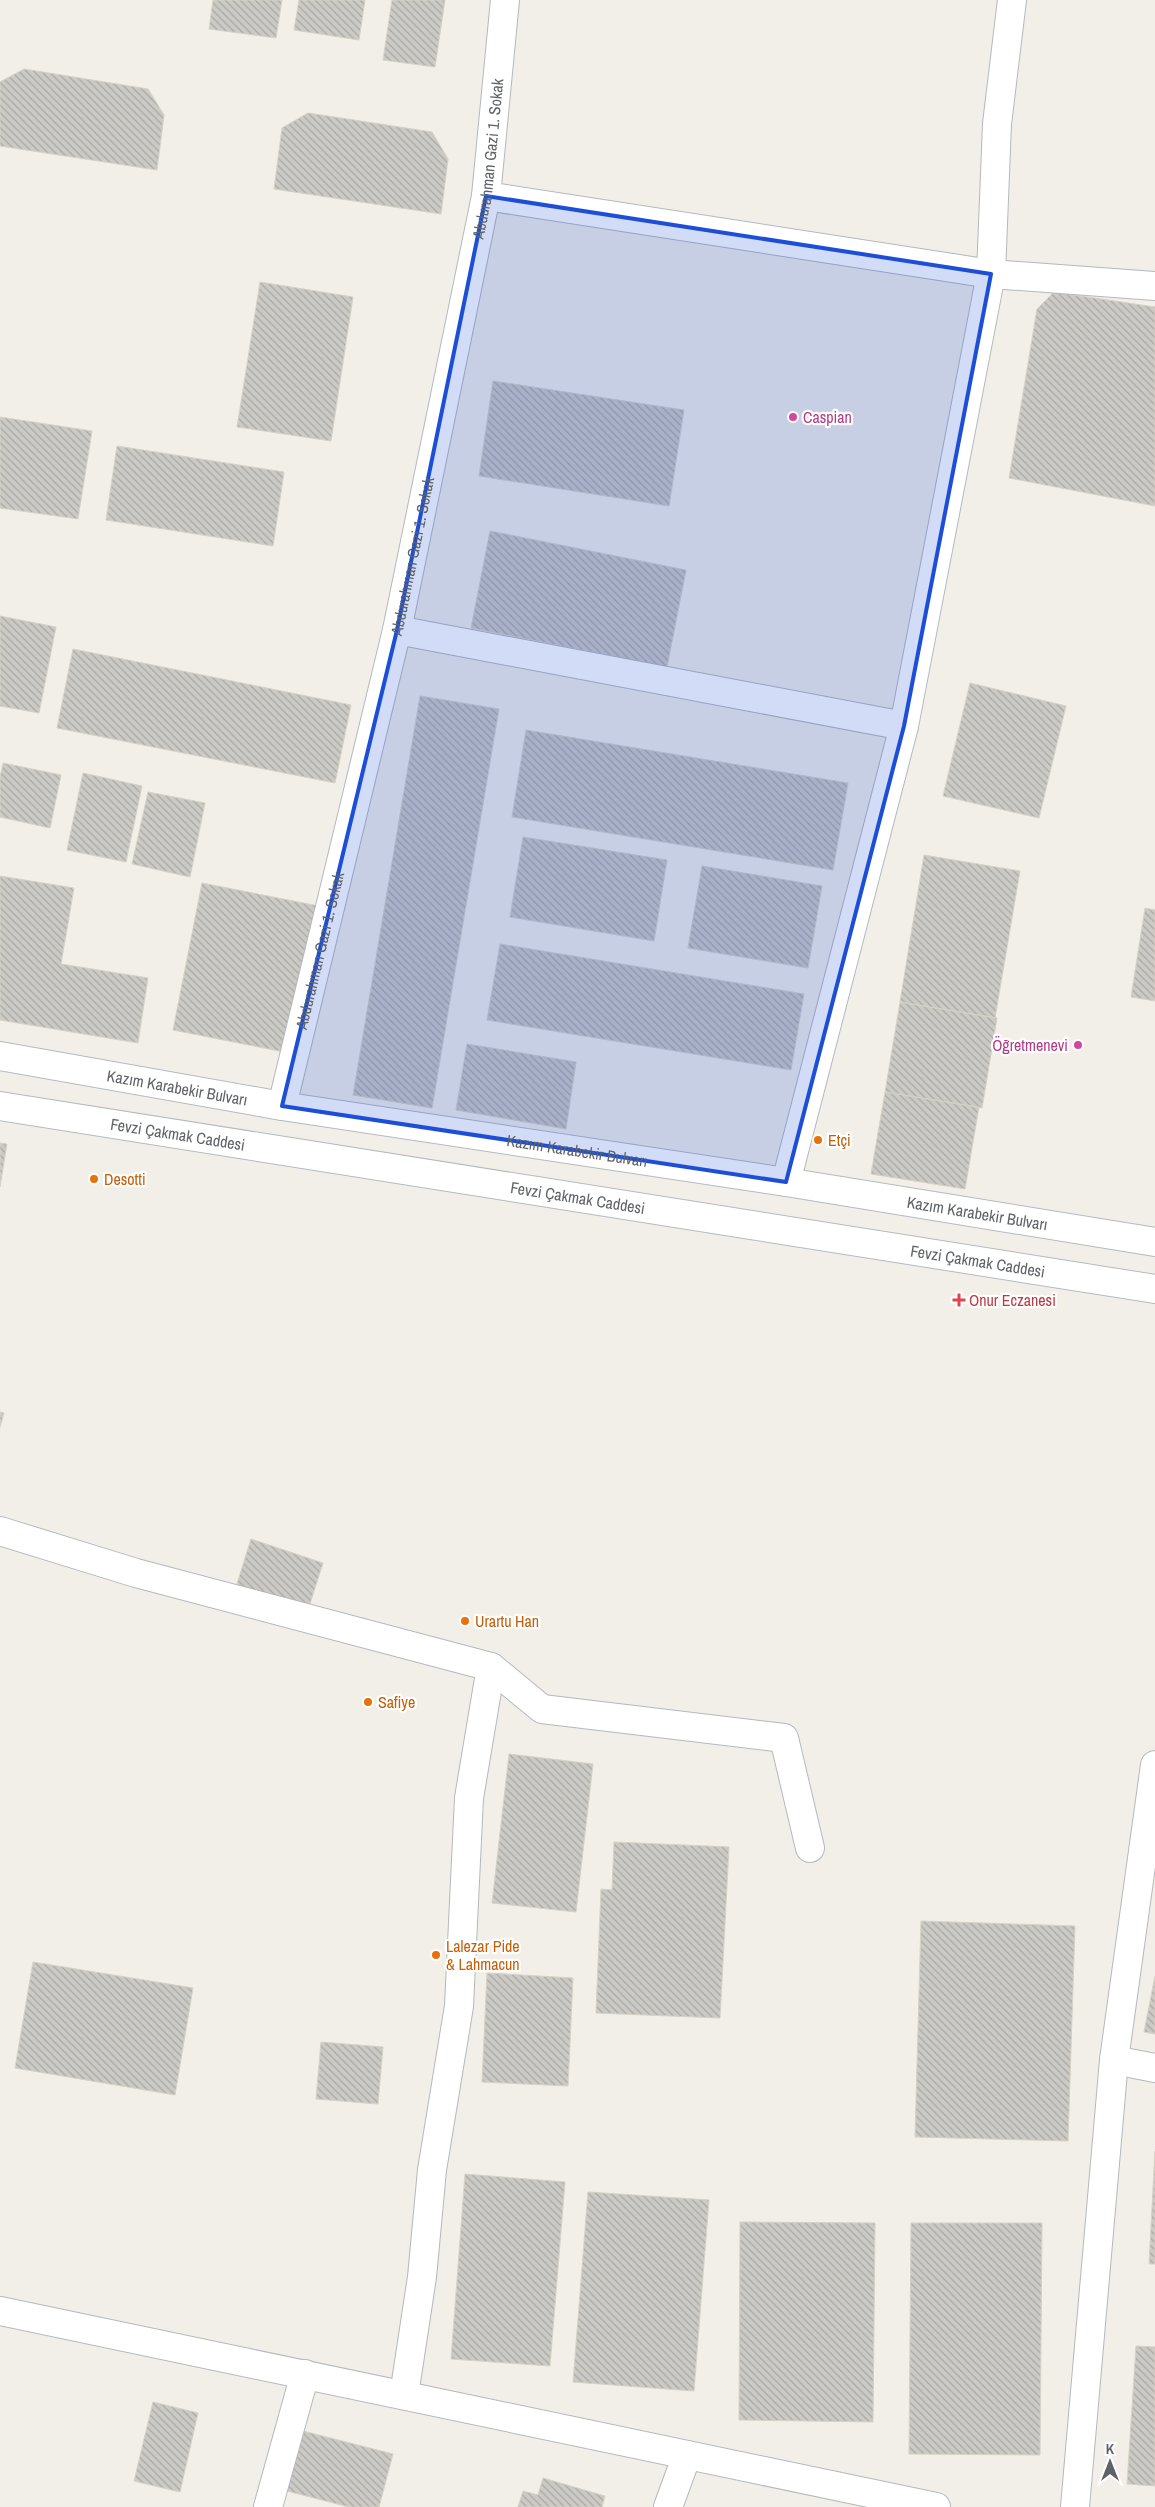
<svg xmlns="http://www.w3.org/2000/svg" width="1155" height="2507" font-family="'Archivo Narrow',sans-serif">
<style>
.building{fill:url(#building-back-hatch);stroke:#d6d1c6}
.lines{fill:none;stroke-linecap:round;stroke-linejoin:round}
.minor-casing{stroke:#b5b8bc;stroke-width:30}
.secondary-casing{stroke:#b6babf;stroke-width:30}
.minor{stroke:#fff;stroke-width:28}
.secondary{stroke:#fff;stroke-width:28}
.marked{fill:#1d4ed8;fill-opacity:0.2;stroke:#1d4ed8;stroke-width:4;stroke-linejoin:round}
.hotel-dot{fill:#d1479c;stroke:#fff;stroke-width:2}
.food-dot{fill:#e8710a;stroke:#fff;stroke-width:2}
.health-dot{fill:#e0444e;stroke:#fff;stroke-width:2}
.labels{text-anchor:middle;stroke-width:4.5;stroke-linejoin:round;paint-order:stroke}
.street-label{font-size:16px;fill:#5f6368;stroke:#fff}
.hotel-label{font-size:16px;fill:#b23c85;stroke:#fff;text-anchor:start}
.food-label{font-size:16px;fill:#c56008;stroke:#fff;text-anchor:start}
.health-label{font-size:16px;fill:#be3a42;stroke:#fff;text-anchor:start}
</style>
<defs>
<pattern id="building-back-hatch" width="6" height="6" patternUnits="userSpaceOnUse" patternTransform="scale(1.25)"><rect width="6" height="6" fill="#cccac5"/><path d="M-1 5l2 2M0 0l6 6M5-1l2 2" fill="none" stroke="#a9a8a4"/></pattern>
</defs>
<rect width="100%" height="100%" fill="#f1efe8"/>
<path class="building" d="M213 0H282L276 38 209 29Z
M299 0H365L359 40 294 30Z
M392 0H445L435 67 383 60Z
M24 69 148 89 164 115 157 170 0 146V82Z
M308 113 432 132 448 159 441 214 274 189 282 128Z
M260 282 353 297 331 441 237 427Z
M1054 292 1155 307V506L1009 478 1037 309Z
M493 381 684 410 669 506 479 476Z
M0 417 92 431 78 519 0 508Z
M117 446 284 472 273 546 106 520Z
M490 531 686 570 667 667 471 628Z
M0 616 56 627 39 713 0 706Z
M73 649 351 705 335 783 57 728Z
M970 683 1066 706 1039 818 943 796Z
M420 696 499 709 432 1108 353 1095Z
M526 730 848 783 833 870 512 817Z
M3 763 61 775 50 828 0 817V778Z
M83 773 142 786 126 862 67 850Z
M148 792 205 803 190 877 132 864Z
M523 837 667 860 654 941 510 917Z
M924 855 1020 871 995 1018 900 1002Z
M702 866 822 886 808 968 688 948Z
M0 876 74 888 61 964 148 978 138 1043 0 1020Z
M202 883 324 907 294 1054 173 1030Z
M1145 908 1155 910V1001L1131 997Z
M500 944 804 994 791 1070 487 1020Z
M900 1002 997 1018 982 1108 885 1092Z
M467 1044 576 1062 566 1129 456 1110Z
M885 1092 979 1107 965 1189 871 1174Z
M0 1143 7 1144 0 1187Z
M0 1412 4 1413 0 1427Z
M251 1539 323 1563 307 1613 235 1590Z
M509 1754 593 1764 576 1912 492 1903Z
M614 1842 729 1847 720 2018 596 2013 601 1889 612 1890Z
M921 1921 1075 1926 1068 2141 915 2137Z
M33 1962 193 1988 175 2095 15 2068Z
M487 1973 573 1978 568 2086 482 2082Z
M1155 1976V2034L1144 2032Z
M321 2042 383 2047 378 2104 316 2099Z
M1155 2151V2264H1149Z
M465 2174 565 2182 550 2366 451 2359Z
M588 2192 709 2200 694 2391 573 2382Z
M740 2222 875 2223 873 2422 739 2420Z
M911 2223H1042L1040 2455 909 2454Z
M1136 2346 1155 2347V2486L1127 2484Z
M153 2402 198 2413 180 2492 134 2481Z
M299 2430 393 2454 379 2507H349L283 2490Z
M543 2478 605 2496 602 2507H518L523 2491 538 2495Z"/>
<g class="lines">
<defs>
<g id="minor">
<path d="M486 196 991 274 1155 286"/>
<path d="M397 630 904 726"/>
<path id="s1" d="M282 1106 397 630 486 196 505 0"/>
<path d="M786 1182 904 726 991 274 997 124 1012 0"/>
<path d="M0 1531 136 1573 491 1667 542 1709 784 1738 810 1848"/>
<path d="M1114 2060 1155 2068"/>
<path d="M0 2311 936 2507"/>
<path d="M404 2395 422 2277 432 2170 459 2006 469 1798 491 1667"/>
<path d="M268 2507 305 2374"/>
<path d="M668 2507 687 2455"/>
<path d="M1075 2507 1114 2060 1155 1765"/>
</g>
<g id="secondary">
<path id="s2" d="M0 1056 282 1106 786 1182 1155 1242"/>
<path id="s3" d="M0 1106 1155 1289"/>
</g>
</defs>
<use href="#minor" class="minor-casing"/>
<use href="#secondary" class="secondary-casing"/>
<use href="#minor" class="minor"/>
<use href="#secondary" class="secondary"/>
</g>
<path class="marked" d="M486 196 991 274 904 726 786 1182 282 1106 397 630Z"/>
<g class="hotel-dot">
<circle cx="793" cy="417" r="5"/>
<circle cx="1078" cy="1045" r="5"/>
</g>
<g class="food-dot">
<circle cx="818" cy="1140" r="5"/>
<circle cx="94" cy="1179" r="5"/>
<circle cx="465" cy="1621" r="5"/>
<circle cx="368" cy="1702" r="5"/>
<circle cx="436" cy="1955" r="5"/>
</g>
<path class="health-dot" d="M956.5 1292.5h5v5h5v5h-5v5h-5v-5h-5v-5h5z"/>
<g class="labels">
<g class="street-label">
<text dy="6" stroke="none"><textPath href="#s1" startOffset="970">Abdurahman Gazi 1. Sokak</textPath></text>
<text dy="6" stroke="none"><textPath href="#s1" startOffset="565">Abdurahman Gazi 1. Sokak</textPath></text>
<text dy="6" stroke="none"><textPath href="#s1" startOffset="160">Abdurahman Gazi 1. Sokak</textPath></text>
<text dy="6" stroke="none"><textPath href="#s2" startOffset="180">Kazım Karabekir Bulvarı</textPath></text>
<text dy="6" stroke="none"><textPath href="#s3" startOffset="180">Fevzi Çakmak Caddesi</textPath></text>
<text dy="6" stroke="none"><textPath href="#s2" startOffset="585">Kazım Karabekir Bulvarı</textPath></text>
<text dy="6" stroke="none"><textPath href="#s3" startOffset="585">Fevzi Çakmak Caddesi</textPath></text>
<text dy="6" stroke="none"><textPath href="#s2" startOffset="990">Kazım Karabekir Bulvarı</textPath></text>
<text dy="6" stroke="none"><textPath href="#s3" startOffset="990">Fevzi Çakmak Caddesi</textPath></text>
</g>
<g class="hotel-label">
<text x="803" y="423">Caspian</text>
<text x="1068" y="1051" text-anchor="end">Öğretmenevi</text>
</g>
<g class="food-label">
<text x="828" y="1146">Etçi</text>
<text x="104" y="1185">Desotti</text>
<text x="475" y="1627">Urartu Han</text>
<text x="378" y="1708">Safiye</text>
<text x="446" y="1952">Lalezar Pide<tspan x="446" dy="18">&amp; Lahmacun</tspan></text>
</g>
<g class="health-label">
<text x="969" y="1306">Onur Eczanesi</text>
</g>
</g>
<g transform="translate(1110 2462)" stroke="#ffffff" stroke-width="4" paint-order="stroke">
<path d="M0-4L9 19L0 12L-9 19Z" fill="#5f6368"/>
<text y="-8" font-size="14" font-weight="bold" text-anchor="middle" fill="#5f6368">K</text>
</g>
</svg>
